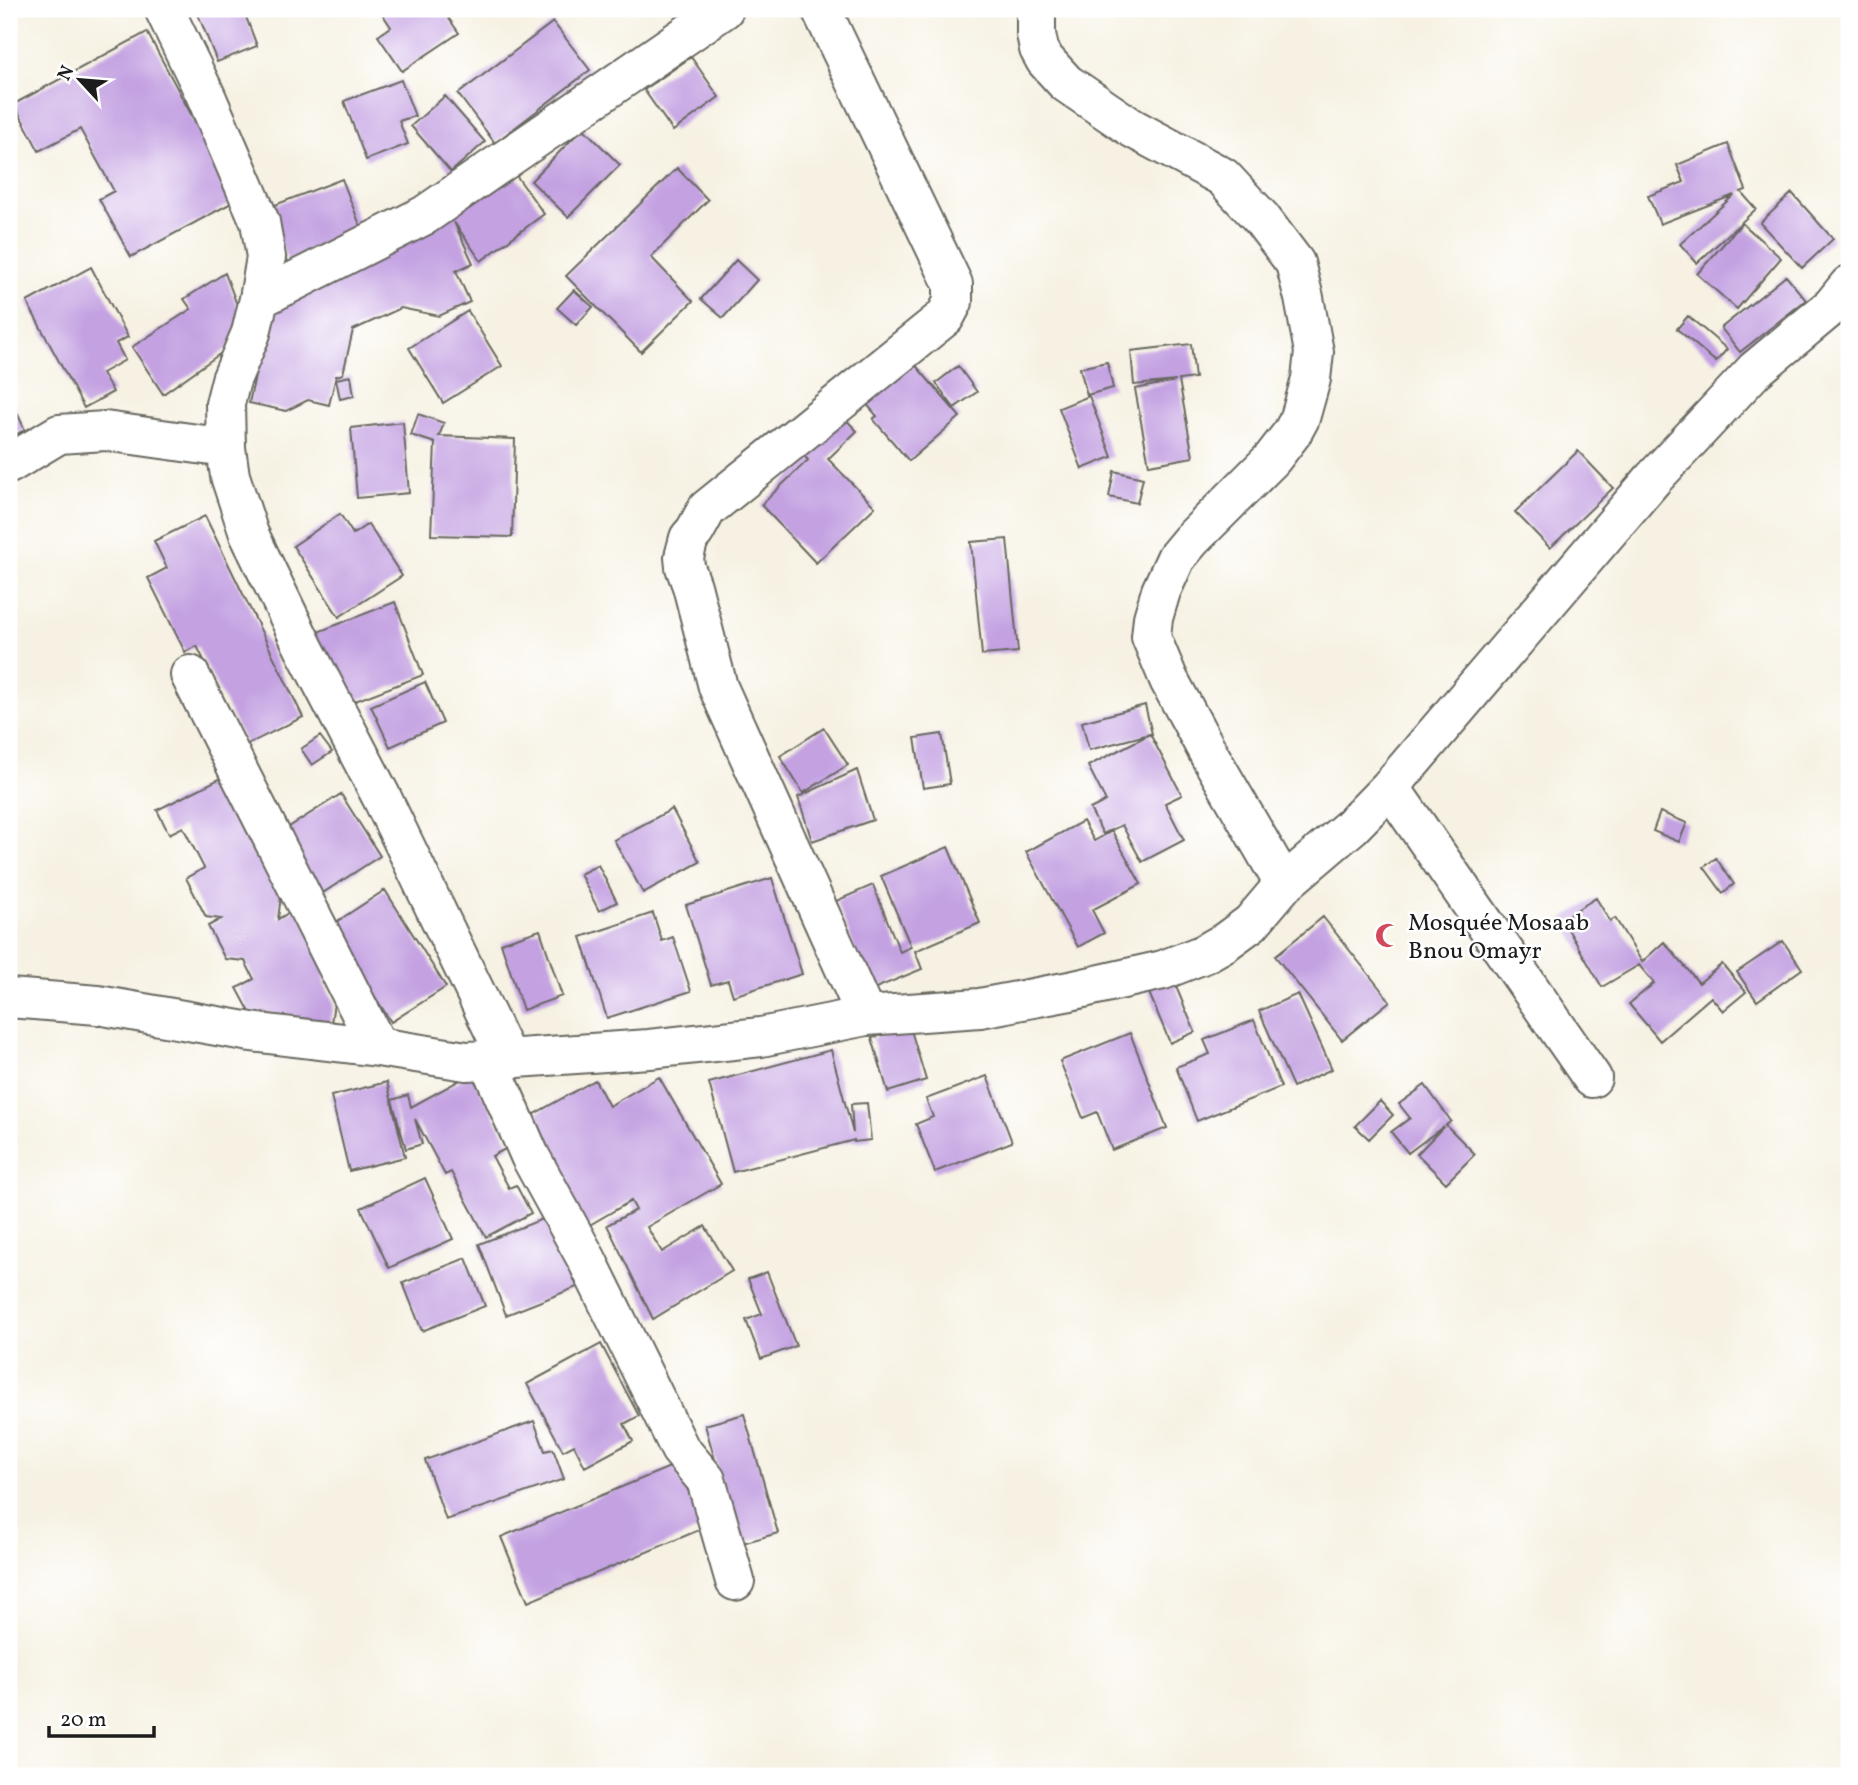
<svg xmlns="http://www.w3.org/2000/svg" width="1858" height="1785" font-family="Vollkorn,serif">
<style>
.building{fill:#c4a2e2}
.lines{fill:none;stroke-linecap:round;stroke-linejoin:round}
.minor-casing{stroke:#686761;stroke-width:42}
.minor{stroke:#fff;stroke-width:38}
.labels{text-anchor:middle;stroke-width:5;stroke-linejoin:round;paint-order:stroke}
.poi-label{font-size:24px;fill:#1c1c1c;stroke:#fff;text-anchor:start}
</style>
<rect width="100%" height="100%" fill="#fff"/>
<filter id="ink" filterUnits="userSpaceOnUse"><feTurbulence type="fractalNoise" baseFrequency=".0143" numOctaves="2"/><feDisplacementMap in="SourceGraphic" scale="14" xChannelSelector="R" yChannelSelector="G"/><feConvolveMatrix kernelMatrix="1 2 1 2 8 2 1 2 1" color-interpolation-filters="sRGB"/></filter>
<filter id="wash" filterUnits="userSpaceOnUse"><feTurbulence type="fractalNoise" baseFrequency=".00686" numOctaves="4" result="noise"/><feDisplacementMap in="SourceGraphic" scale="28" xChannelSelector="R" yChannelSelector="G"/><feGaussianBlur stdDeviation="1.57" result="paint"/><feColorMatrix in="noise" values="0 0 0 0 0 0 0 0 0 0 0 0 0 0 0 0 0 1.4 0 .05"/><feComposite in="paint" operator="in"/></filter>
<g filter="url(#wash)">
<rect width="100%" height="100%" fill="#f6f1e2"/>
<g id="blocks">
<path class="building" d="M196 9H243L257 46 217 62Z
M379 9H442L459 33 402 71 378 36 391 27Z
M553 22 590 70 495 143 458 94Z
M147 32 237 200 131 257 99 199 114 191 80 129 39 151 14 104Z
M691 57 719 97 673 131 644 90Z
M401 80 415 116 399 121 408 144 366 160 344 101Z
M445 96 485 142 451 172 411 126Z
M583 128 620 165 568 217 531 181Z
M1728 144 1746 190 1741 192 1756 209 1697 263 1680 244 1734 195 1660 224 1648 196 1684 182 1677 165Z
M510 167 544 214 481 261 454 222 473 263 456 271 470 302 439 316 401 308 353 330 343 374 336 376 329 405 308 400 286 411 249 403 272 300Z
M677 168 708 200 651 257 693 301 641 352 566 276Z
M342 179 367 243 292 272 267 208Z
M1792 193 1833 239 1802 268 1760 223Z
M1742 223 1781 258 1737 309 1697 274Z
M736 260 757 280 723 318 701 299Z
M91 267 128 337 116 343 125 360 102 373 113 392 84 408 27 302Z
M225 273 248 334 163 394 132 347 191 309 184 299Z
M1786 276 1806 300 1740 352 1721 328Z
M574 290 593 307 576 325 557 308Z
M468 311 502 366 443 403 409 348Z
M1688 316 1727 349 1716 362 1677 329Z
M1191 344 1195 378 1179 380 1193 457 1149 465 1135 389 1176 381 1134 385 1131 351Z
M906 354 960 417 909 461 873 419 877 416 859 395Z
M1107 362 1113 388 1087 395 1080 368Z
M958 366 977 392 954 408 936 383Z
M351 376 354 396 340 399 336 379Z
M9 395 25 430 9 438Z
M1089 396 1112 457 1082 469 1059 408Z
M836 409 857 431 828 459 875 507 816 563 761 505 808 460 796 447Z
M418 414 444 423 439 436 515 439 512 537 431 535 435 443 411 435Z
M403 422 409 493 357 498 351 428Z
M1578 451 1613 488 1550 548 1515 512Z
M1114 471 1143 478 1137 503 1109 497Z
M340 514 353 534 368 524 402 576 339 617 293 546Z
M205 516 303 717 246 745 197 646 185 652 148 578 167 568 154 541Z
M1007 539 1018 652 982 655 971 542Z
M395 602 423 675 337 708 310 635Z
M425 682 443 723 390 747 371 706Z
M1145 705 1152 734H1150L1182 795 1165 803 1184 840 1142 862 1122 825 1103 834 1090 809 1106 801 1088 766 1150 734 1089 750 1082 722Z
M824 728 848 765 803 793 780 756Z
M942 734 950 784 923 788 915 738Z
M320 736 332 752 312 765 301 749Z
M857 770 873 820 812 841 798 797Z
M223 777 282 888 278 919 297 908 326 962 324 983 334 1003 331 1023 250 1012 237 988 254 979 245 961 225 959 208 926 221 919 206 917 186 878 204 868 183 827 169 834 157 810Z
M341 794 380 856 318 896 278 834Z
M672 809 700 862 643 893 614 840Z
M1660 812 1687 823 1679 842 1653 831Z
M1083 821 1094 841 1112 831 1141 884 1092 910 1104 933 1078 947 1026 852Z
M948 847 980 923 915 951 922 969 871 990 836 901 873 885 900 952 911 947 881 876Z
M1716 858 1734 884 1723 893 1704 867Z
M598 865 617 902 599 911 580 874Z
M772 878 802 974 733 996 728 980 711 985 686 905Z
M385 890 446 987 391 1022 330 926Z
M1596 898 1610 921 1615 918 1642 962 1664 942 1699 983 1722 964 1746 992 1723 1011 1711 997 1660 1041 1629 1004 1654 983 1639 965 1602 987 1562 919Z
M653 913 662 941 673 937 691 991 607 1018 581 937Z
M1323 917 1390 1001 1342 1040 1275 956Z
M540 930 562 996 523 1010 501 943Z
M1783 941 1802 969 1757 1001 1737 972Z
M1172 977 1195 1032 1170 1043 1147 988Z
M1298 994 1332 1069 1293 1087 1259 1011Z
M1254 1020 1281 1087 1197 1121 1176 1067 1210 1054 1204 1040Z
M910 1027 926 1080 888 1092 872 1038Z
M1130 1033 1167 1128 1112 1150 1097 1112 1083 1118 1060 1061Z
M831 1050 853 1133 851 1104 867 1103 871 1140 854 1142V1140L733 1172 709 1083Z
M471 1074 511 1146 492 1156 509 1188 516 1185 531 1213 486 1237 451 1172 445 1175 415 1119 422 1144 406 1149 392 1100 408 1095 411 1107Z
M987 1076 1012 1142 935 1172 916 1124 933 1117 926 1099Z
M659 1077 721 1184 647 1227 662 1252 705 1226 732 1271 653 1319 607 1225 636 1210 631 1201 581 1230 520 1122 595 1080 609 1106Z
M387 1082 405 1157 349 1171 331 1096Z
M1425 1085 1451 1121 1446 1125 1475 1154 1446 1183 1417 1154 1444 1126 1408 1153 1391 1132 1410 1118 1399 1104Z
M1380 1101 1393 1115 1369 1139 1355 1126Z
M425 1178 453 1239 389 1268 361 1208Z
M550 1216 577 1287 506 1315 479 1244Z
M466 1258 485 1306 422 1331 403 1283Z
M767 1272 796 1346 761 1359 746 1320 762 1314 748 1279Z
M601 1344 639 1416 624 1424 633 1441 585 1467 574 1445 563 1451 527 1384Z
M744 1414 778 1533 739 1544 705 1425Z
M534 1421 545 1451 553 1449 564 1479 446 1520 425 1460Z
M677 1464 704 1528 528 1602 501 1537Z"/>
</g>
</g>
<g filter="url(#ink)">
<use href="#blocks" fill-opacity="0" stroke="#686761" stroke-width="2"/>
<g class="lines">
<defs>
<path id="minor" d="M164 9 205 94 260 222 266 257 259 299 251 333 231 380 225 404 226 448 230 476 249 534 304 648 382 798 507 1058
M821 9 953 284V302L945 317 707 509 695 531 689 538 684 557 685 567 692 586 718 687 866 1016
M1036 9V34L1039 49 1045 60 1066 83 1132 128 1223 177 1261 218 1295 263 1304 298 1314 352 1311 379 1300 418 1292 433 1272 459 1191 540 1176 558 1161 591 1153 618 1151 637 1169 680 1210 756 1284 884
M259 299 425 215 724 9
M9 464 59 434 105 431 226 448
M190 675 378 1047
M1390 787 1592 1078
M9 998 98 1005 251 1032 378 1047 466 1061 488 1060 649 1049 761 1037 866 1016 980 1008 1070 991 1163 970 1204 954 1225 942 1251 923 1284 884 1352 826 1390 787 1653 479 1755 370 1832 306 1849 285
M488 1060 530 1156 587 1260 680 1449 706 1480 735 1581"/>
</defs>
<use href="#minor" class="minor-casing"/>
<use href="#minor" class="minor"/>
</g>
</g>
<defs>
<symbol id="mosque-bare" viewBox="-9 -9 18 18"><path d="M3.5-4.9A6 6 0 1 0 3.5 4.9A5 5 0 1 1 3.5-4.9Z" fill="#d1495b" stroke="#fff" stroke-width="2.5" paint-order="stroke"/></symbol>
</defs>
<g fill-rule="evenodd">
<use href="#mosque-bare" x="1370" y="918" width="35" height="35"/>
</g>
<g class="labels">
<g class="poi-label">
<text x="1408" y="930">Mosquée Mosaab<tspan x="1408" dy="28">Bnou Omayr</tspan></text>
</g>
</g>
<rect width="1858" height="1785" fill="none" stroke="#fff" stroke-width="35"/>
<g transform="translate(80 80) rotate(296)" stroke="#ffffff" stroke-width="5" paint-order="stroke">
<path d="M0-5L12 26L0 18L-12 26Z" fill="#1c1c1c"/>
<text y="-10" font-size="19" font-weight="bold" text-anchor="middle" fill="#1c1c1c">N</text>
</g>
<path d="M49 1726v10h105v-10" fill="none" stroke="#1c1c1c" stroke-width="3.5"/>
<text x="60" y="1726" font-size="21" fill="#1c1c1c" stroke="#ffffff" stroke-width="5" paint-order="stroke">20 m</text>
</svg>
